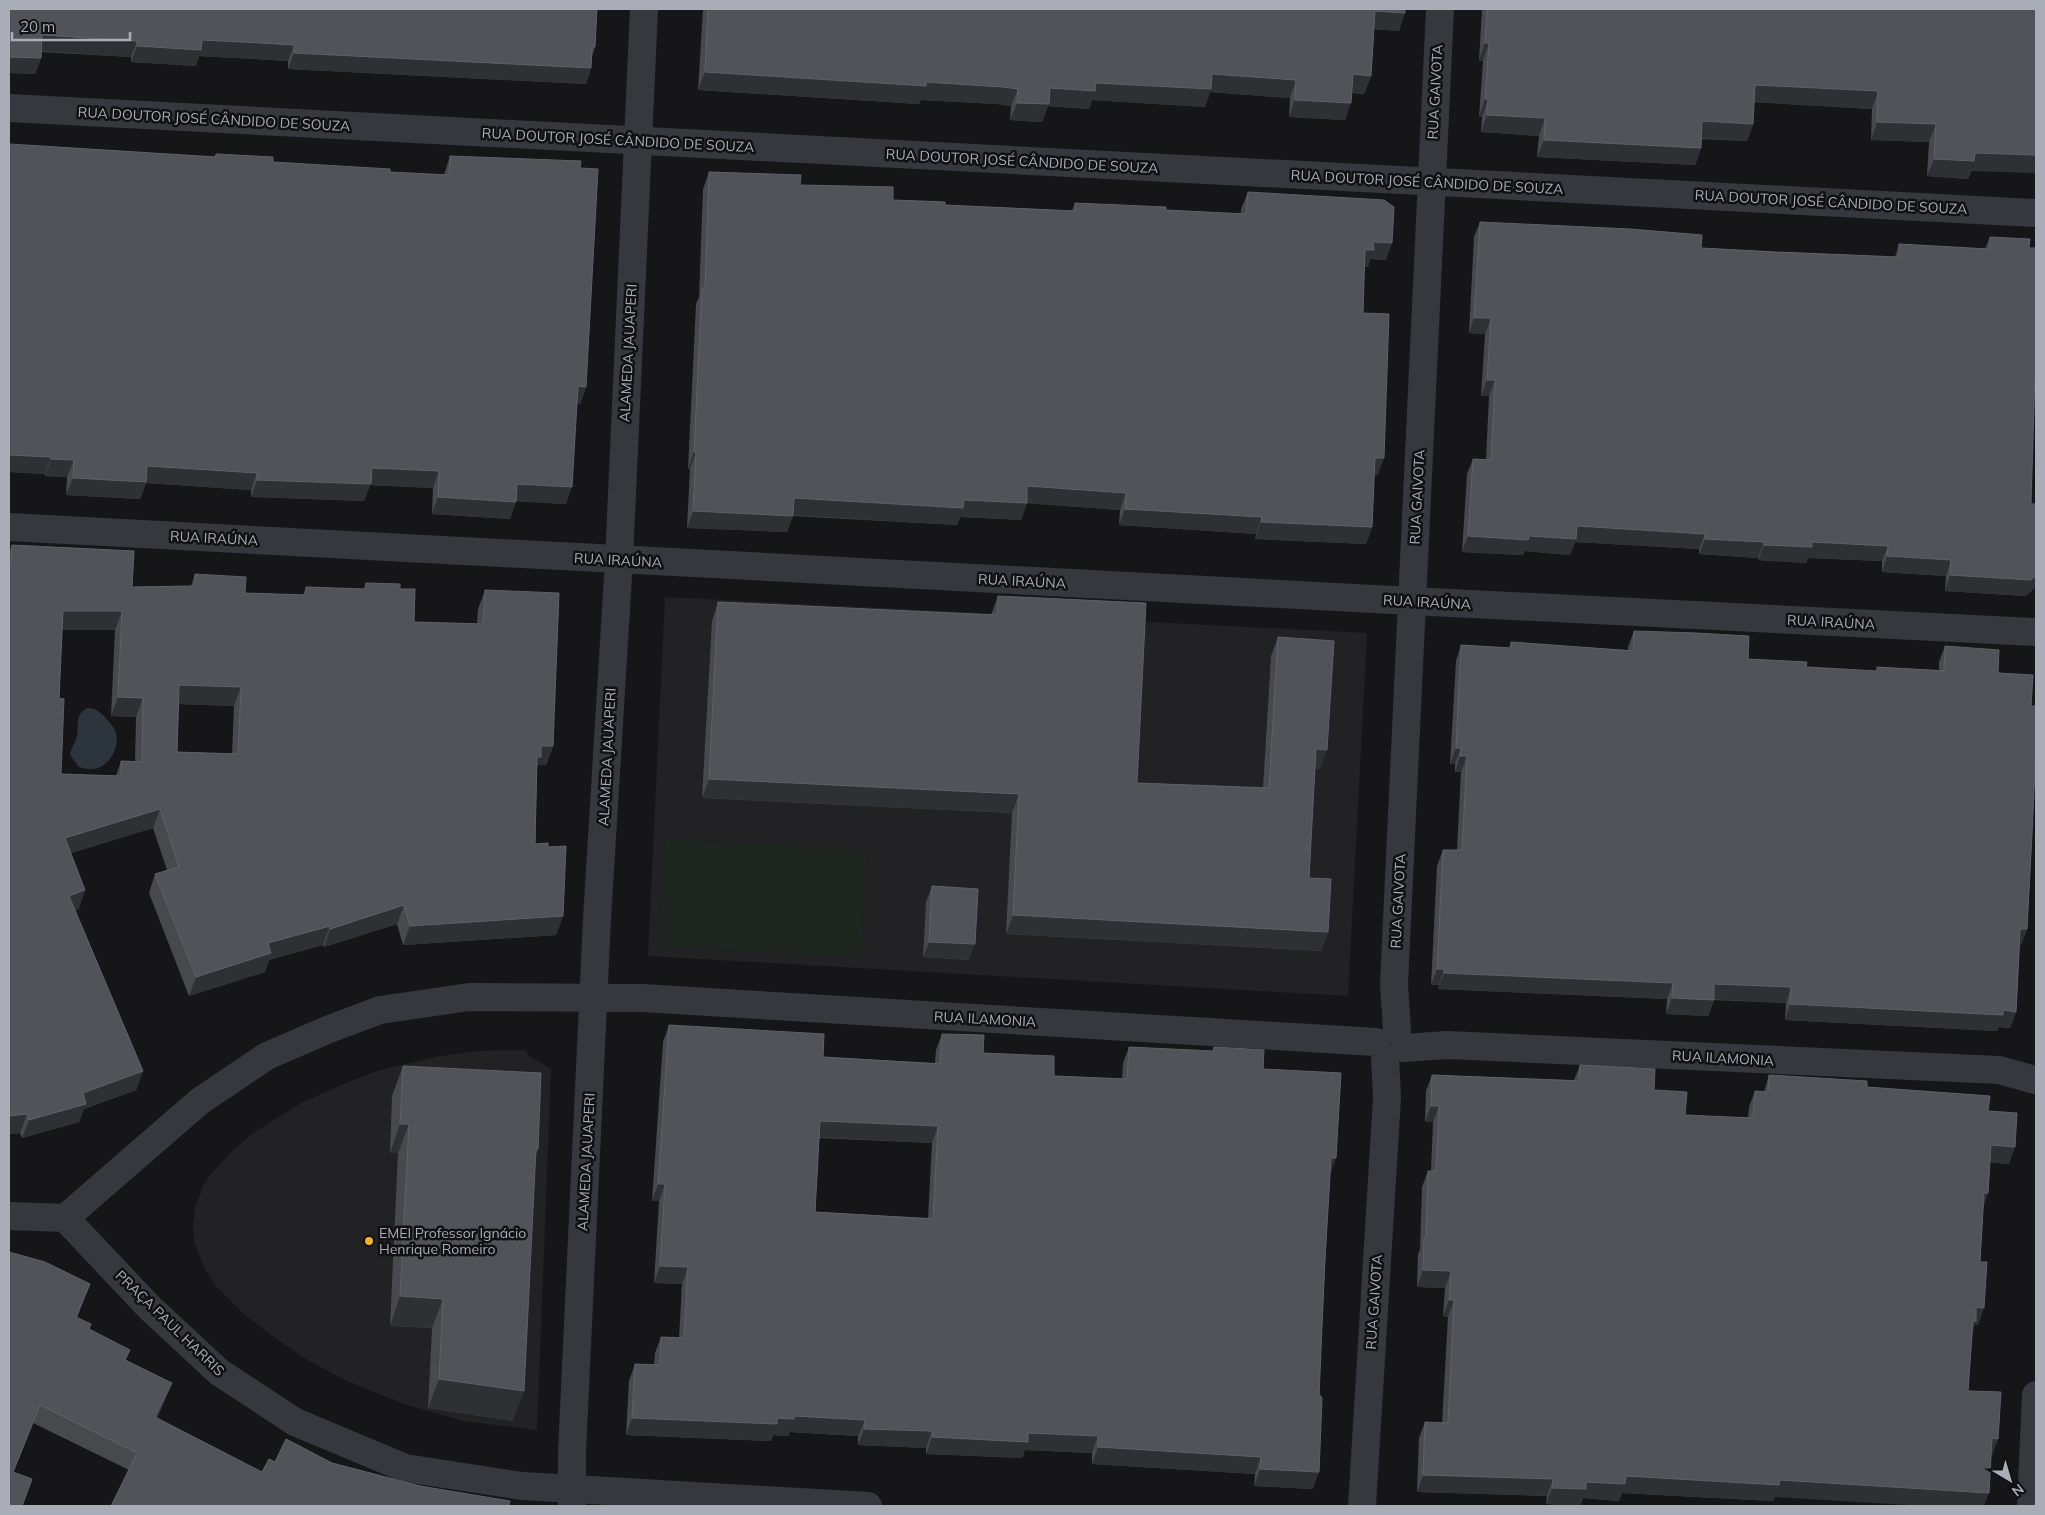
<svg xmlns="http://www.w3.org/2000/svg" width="2045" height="1515" font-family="Mulish,sans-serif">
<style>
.built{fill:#222225}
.green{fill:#1e261f}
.water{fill:#2c353c}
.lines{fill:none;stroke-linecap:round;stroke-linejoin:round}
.minor{stroke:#37383d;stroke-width:28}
.wall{fill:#47494d;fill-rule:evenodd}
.shaded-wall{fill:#2f3033}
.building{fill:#525359;stroke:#5f6168;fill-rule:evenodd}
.poi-dot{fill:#f2b134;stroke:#111113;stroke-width:2}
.labels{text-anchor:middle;stroke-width:5;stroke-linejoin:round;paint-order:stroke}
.street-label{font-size:14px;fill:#a8adb8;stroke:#111113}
.poi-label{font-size:14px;fill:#a8adb8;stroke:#111113;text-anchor:start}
</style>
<rect width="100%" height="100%" fill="#161618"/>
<path class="built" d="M665 597 1367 633 1348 996 648 956Z
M526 1050 529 1056 551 1069 537 1430 463 1421 404 1404 349 1382 309 1361 278 1340 245 1315 215 1285 205 1269 194 1242 193 1227 195 1207 204 1184 212 1173 233 1150 258 1130 303 1102 348 1082 380 1070 440 1056 477 1051Z"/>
<path class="green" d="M665 839 867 849 861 957 660 947Z"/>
<path class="water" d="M88 708C95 708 100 712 105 717 109 722 114 726 116 733 120 747 109 767 94 769 89 770 84 768 79 767L70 755C71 748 75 743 77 736 79 724 75 713 88 708Z"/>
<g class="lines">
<path class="minor" d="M9 108 2036 213
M9 527 1412 601 2036 632
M1397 1030 1394 984 1440 9
M1404 1048 1447 1045 1999 1070 2035 1080
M9 1216 65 1218 200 1101 267 1056 327 1030 380 1010 469 997 642 998 1376 1042
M65 1218 149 1307 219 1372 295 1422 405 1468 522 1486 868 1506
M572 1506V1452L597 919 619 560 644 9
M1362 1506 1387 1098 1385 1057
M2031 1506 2036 1395"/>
</g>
<path class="wall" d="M9 9 595 47 592 57 591 68 586 84 288 69V61L255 59 199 56 196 66 131 62V57L41 52V58L35 74 9 73Z
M703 9H1405L1399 31 1374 29 1371 76 1364 94 1352 93 1345 120 1289 117 1290 98 1210 92 1205 107 1092 100 1089 109 1048 106 1042 122 1010 120 1011 106 997 104 921 100 919 104 698 90Z
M1482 9H2036L1968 179 1927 176 1929 142 1871 140 1872 109 1754 102 1753 124 1747 141 1701 139V148L1695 165 1537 157 1539 136 1481 132 1482 117H1479L1483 61 1479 60Z
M216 154 273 162 390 172 444 175 450 156 580 168 586 387 580 404H577L566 504 516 501 510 519 432 514 433 488 370 485 364 501 251 497V490L146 483 140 499 66 495 67 477 45 476V474L9 472Z
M709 172 800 185 893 200 945 205 1072 211 1075 203 1166 210 1241 214V209L1248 192 1386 260 1370 259 1368 267H1364L1363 313 1378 475H1374L1372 527 1366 544 1255 539 1256 534 1119 525 1120 510 1027 503 1021 520 960 517 957 525 793 516 787 532 687 528 690 469H688L696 304 699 297 703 189Z
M1480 222 1701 248 1776 252 1895 257 1899 244 1985 249 1990 237 2029 248 2034 390 2031 504H2036V586L2026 596 1945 591 1946 576 1882 572V561L1808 558 1806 563 1758 560V558L1699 554V549L1575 542 1570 555 1524 551 1523 555 1462 552 1467 474 1473 459H1486L1489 396H1481L1485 334 1469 333 1474 237Z
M12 545 132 587 191 586 195 574 245 593 303 595 306 587 364 589 366 583 400 589 414 622 477 624 478 609 485 590 553 746 546 765H538L537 767 535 844 548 847 563 916 556 935 403 945 397 924 324 947 323 945 269 960 265 972 189 996 149 893 155 874 167 870 153 828 71 853 79 909 75 910 143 1071 136 1090 84 1109 79 1122 22 1138 20 1133 9 1134V552ZM62 630H115L111 716 136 717 135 762 121 761 116 776 61 774 59 698ZM179 704 234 706 232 754 177 752Z
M998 596 1137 783 1263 788 1271 656 1278 637 1320 769 1315 768 1309 878 1328 932 1321 951 1006 934 1012 813 702 798 712 621 718 602 991 615Z
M1634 631 1748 659 1806 667 1876 671 1877 667 1939 670V662L1945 646 1998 673 2031 706 2027 929 2021 945H2020L2016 1012 2010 1028 1999 1027 1997 1031 1785 1020 1786 1003 1714 1000 1708 1016 1666 1014 1667 999 1438 989 1439 985H1431L1437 866 1443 850H1457L1461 772H1455V763L1450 764 1456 661 1461 645 1509 648 1511 642 1628 650V647Z
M932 886 969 960 923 957 926 902Z
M669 1025 823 1057 935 1063 936 1050 942 1034 983 1053 1054 1076 1122 1079 1123 1063 1129 1047 1212 1051 1214 1047 1263 1069 1330 1174 1313 1489 1254 1486 1255 1474 1092 1464V1453L1025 1450 1022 1458 926 1454V1448L858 1445V1436L790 1432 788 1436 773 1435 771 1441 626 1435 629 1381 635 1364 654 1365 655 1353 661 1337 679 1338 682 1284 654 1283 659 1201H652L663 1042ZM819 1138 932 1143 928 1218 815 1212Z
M1580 1065 1654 1090 1685 1115 1748 1118 1749 1107 1755 1091 1764 1092 1769 1075 1867 1087 1988 1111 2009 1164 1990 1162 1988 1193 1983 1208 1980 1262 1978 1325 1975 1324 1972 1331 1968 1391 1998 1439 1992 1455 1775 1497 1773 1501 1622 1493 1619 1501 1583 1498 1580 1506 1546 1504 1547 1496 1417 1492 1419 1438 1425 1422 1442 1423 1448 1317 1443 1316 1445 1288 1417 1287 1418 1254 1420 1250 1422 1187 1428 1171H1431L1433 1122H1425L1426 1091 1432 1075 1574 1080Z
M403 1066 538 1149 535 1157 513 1421 428 1408 432 1328 390 1326 398 1153H390L392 1096Z
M9 1252 83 1302 77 1318 89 1329 126 1360 165 1400 157 1418 262 1472 275 1462 332 1463 420 1486 129 1470 33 1423 13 1472 32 1479 22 1506H9Z"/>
<path class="shaded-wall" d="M1375 11 1405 13 1399 31 1369 29Z
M42 35 137 41 131 57 36 51Z
M202 40 294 45 288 61 199 56 196 66 131 62 137 46Z
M1485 43H1489L1483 61 1479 60Z
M294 53 591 68 586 84 288 69Z
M9 57 41 58 35 74 9 73Z
M705 72 926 82 1003 87 1018 89 1011 106 997 104 921 100 919 104 698 90Z
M1212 74 1296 80 1290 98 1210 92 1205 107 1092 100 1089 109 1048 106 1042 122 1010 120 1017 103 1050 88 1096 83Z
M1353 74 1371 76 1364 94 1346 92Z
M1755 85 1878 91 1872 109 1749 102Z
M1485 99H1488L1482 117H1479Z
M1295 100 1351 103 1345 120 1289 117Z
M1487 115 1545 118 1539 136 1481 132Z
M1702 121 1753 124 1747 141 1696 138Z
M1877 122 1936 124 1929 142 1871 140Z
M1544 140 1701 148 1695 165 1537 157Z
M1975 153 2036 155V173L1971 171 1968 179 1927 176 1934 159Z
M1373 242 1392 243 1386 260 1370 259 1368 267 1359 266 1365 250Z
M1474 318H1491L1485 334 1469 333Z
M2035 374H2036V390L2029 389Z
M1487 380H1495L1489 396H1481Z
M578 386 586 387 580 404 571 403Z
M694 452H696L690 469H688Z
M9 455 51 457 45 474 9 472Z
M1375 458H1384L1378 475H1369Z
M51 459 74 460 67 477 45 476Z
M147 466 257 473 251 490 146 483 140 499 66 495 73 478Z
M372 468 439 471 433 488 370 485 364 501 251 497 257 480Z
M517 484 572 487 566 504 511 501Z
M1027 486 1126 493 1120 510 1021 503Z
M438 497 516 502 510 519 432 514Z
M794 498 964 500 1027 503 1021 520 960 517 957 525 788 515Z
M1125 509 1262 517 1256 534 1119 525Z
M693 511 793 516 787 532 687 528Z
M1261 522 1372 527 1366 544 1255 539Z
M1577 526 1705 534 1699 549 1575 542 1570 555 1524 551 1523 555 1462 552 1468 536H1529Z
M1705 539 1764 542 1758 558 1699 554Z
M1812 542 1888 546 1882 561 1808 558 1806 563 1758 560 1764 545Z
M1887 556 1951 560 1946 576 1882 572Z
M1950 575H2036V586L2026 596 1945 591Z
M63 611H122L115 630H56Z
M179 685 241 687 234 706 173 704Z
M118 697 143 698 136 717 111 716Z
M541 746H553L546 765H538L534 775H531Z
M1456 748H1461L1455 763 1450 764Z
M1316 749 1327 750 1320 769 1309 768Z
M1460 756H1467L1461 772H1455Z
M709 779 1019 794 1012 813 702 798Z
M160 809 153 828 59 857 65 838Z
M85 890 79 909 62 915 69 896Z
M404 905 397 924 324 947 330 929Z
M1013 915 1328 932 1321 951 1006 934Z
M563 916 556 935 403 945 410 926Z
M330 926 323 945 269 960 265 972 189 996 196 977 268 943Z
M2020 929H2027L2021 945H2015Z
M929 942 975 944 969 960 923 957Z
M1437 969H1444L1439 985H1431Z
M1444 973 1673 983 1667 999 1438 989Z
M1714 984 1791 987 1786 1003 1709 999Z
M1672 998 1714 1000 1708 1016 1666 1014Z
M1790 1004 2003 1010 2016 1012 2010 1028 1999 1027 1997 1031 1785 1020Z
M143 1071 136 1090 84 1109 79 1122 22 1138 29 1120 83 1093Z
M1431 1106H1439L1433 1122H1425Z
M27 1114 20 1133 9 1134V1116Z
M820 1121 938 1126 932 1143 814 1137Z
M400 1124H409L398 1153H390Z
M1991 1145 2015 1147 2009 1164 1985 1162Z
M1331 1158H1336L1330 1175Z
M658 1184H665L659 1201H652Z
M1984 1193H1988L1982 1210Z
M660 1266 688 1267 682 1284 654 1283Z
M1423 1270 1451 1271 1445 1288 1417 1287Z
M90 1284 83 1302 69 1335 76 1317Z
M400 1296 443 1299 432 1328 390 1326Z
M1449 1300H1454L1448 1317 1443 1316Z
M1976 1307 1984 1308 1978 1325 1975 1324 1970 1338H1967Z
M439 1379 524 1391 513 1421 428 1408Z
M172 1383 165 1400 148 1434 155 1417Z
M40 1405 33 1423 9 1484 13 1472Z
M795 1416 865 1420 858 1436 790 1432 788 1436 773 1435 771 1441 626 1435 632 1418H777Z
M864 1429 932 1431 926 1448 858 1445Z
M1028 1433 1098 1436 1092 1453 1025 1450 1022 1458 926 1454 932 1437Z
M1992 1438 1998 1439 1992 1455H1986Z
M1098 1447 1261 1457 1255 1474 1092 1464Z
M1260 1469 1319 1472 1313 1489 1254 1486Z
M1423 1475 1553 1479 1547 1496 1417 1492Z
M1626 1476 1780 1480 1989 1493 1984 1506H1924L1775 1497 1773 1501 1622 1493 1619 1501 1583 1498 1580 1506 1546 1504 1552 1488Z"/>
<path class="building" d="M9 9H597L595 47 592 46 591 68 294 53V45L261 43 202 40 201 50 137 46V41L42 35 41 58 9 57Z
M708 9H1405V13L1375 11 1371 76 1353 74 1351 103 1295 100 1296 80 1212 74 1211 89 1096 83 1095 91 1050 88 1049 104 1017 103 1018 89 1003 87 926 82V86L705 72Z
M1487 9H2036V155L1975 153 1974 161 1934 159 1936 124 1877 122 1878 91 1755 85 1753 124 1702 121 1701 148 1544 140 1545 118 1487 115 1488 99H1485L1489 43H1485Z
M9 144 216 157V154L273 157V162L390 169V172L449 175 450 156 581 161 580 168 598 169 586 387 578 386 572 487 517 484 516 502 438 497 439 471 372 468 371 484 257 480V473L147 466 146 482 73 478 74 460 51 459V457L9 455Z
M709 172 801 175 800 185 893 187V200L945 202V205L1075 211V203L1166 207V210L1246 214 1248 192 1384 200 1394 207 1392 243 1373 242 1374 250H1365L1363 313 1389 314 1384 458H1375L1372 527 1261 522 1262 517 1125 509 1126 493 1027 486V503L964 500 963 508 794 498 793 516 693 511 696 452H694L702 288H705Z
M1480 222 1630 229 1702 235 1701 248 1776 252 1899 257V244L1989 249 1990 237 2030 239 2029 248H2036V374H2035L2031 504H2036V575L2031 580 1950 575 1951 560 1887 556 1888 546 1812 542V547L1764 545V542L1705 539V534L1577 526 1576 539 1529 536 1528 540 1468 536 1473 459 1491 460 1495 380H1487L1491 318H1474Z
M12 545 134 551 132 587 195 586V574L246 577 245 593 306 595V587L365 589 366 583 400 584V589H415L414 622 483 624 485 590 559 593 553 746H541V757H537L535 844 548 843V847L566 846 563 916 410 926 404 905 330 929V926L268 943 271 953 196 977 155 874 179 867 160 809 65 838 85 890 69 896 143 1071 83 1093 86 1104 29 1120 27 1114 9 1116V563H11ZM63 611H122L118 697 143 698 142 762 121 761V776L61 774 64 699 59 698ZM179 685 241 687 238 754 177 752Z
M998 596 1146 603 1137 783 1269 788 1278 637 1334 641 1327 750 1316 749 1309 878 1331 879 1328 932 1013 915 1019 794 709 779 718 602 997 615Z
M1634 631 1696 633 1749 636 1748 659 1807 662 1806 667 1877 671V667L1944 671 1945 646 1999 650 1998 673 2033 675 2031 706H2036V745L2032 834 2027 929H2020L2016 1012 2003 1010V1015L1790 1004 1791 987 1714 984V1000L1672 998 1673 983 1444 973V969H1437L1443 850H1462L1467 756H1460L1461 748H1456L1461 645 1511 648V642L1633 651Z
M932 886 978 889 975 944 929 942Z
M669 1025 824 1034 823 1057 940 1064 942 1034 984 1035 983 1053 1054 1056V1076L1127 1079 1129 1047 1213 1051 1214 1047 1264 1050 1263 1069 1341 1073 1336 1158H1331L1325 1258 1319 1396H1321L1322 1399 1319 1472 1260 1469 1261 1457 1098 1447V1436L1028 1433V1442L932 1437V1431L864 1429 865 1420 795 1416 794 1419 777 1418V1424L632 1418 635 1364 660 1365 661 1337 684 1338 688 1267 660 1266 665 1184H658ZM820 1121 938 1126 933 1219 815 1212Z
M1580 1065 1655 1069 1654 1090 1687 1092 1685 1115 1753 1118 1755 1091 1768 1092 1769 1075 1867 1081V1087L1990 1096 1988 1111 2017 1113 2015 1147 1991 1145 1988 1193H1984L1980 1262H1987L1984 1308 1976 1307V1321H1973L1968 1391 2001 1392 1998 1439 1992 1438 1989 1493 1780 1480 1779 1485 1626 1476 1625 1484 1586 1482V1489L1552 1488 1553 1479 1423 1475 1425 1422 1448 1423 1454 1300H1449L1451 1271 1423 1270 1424 1238H1426L1428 1171H1436L1439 1106H1431L1432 1075 1579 1081Z
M403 1066 541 1073 538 1149H536L524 1391 439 1379 443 1299 400 1296 409 1124H400Z
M9 1252 45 1262 90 1284 76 1317 91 1324 89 1329 130 1350 125 1360 172 1383 155 1417 262 1472 269 1459 275 1462 286 1439 332 1463 420 1486 510 1501 509 1506H111L137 1453 40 1405 13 1472 32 1479 22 1506H9Z"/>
<circle class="poi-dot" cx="369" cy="1241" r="5"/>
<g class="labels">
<g class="street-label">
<text transform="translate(1435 92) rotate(-87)" y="5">RUA GAIVOTA</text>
<text transform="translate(214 119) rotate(3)" y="5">RUA DOUTOR JOSÉ CÂNDIDO DE SOUZA</text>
<text transform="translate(618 140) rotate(3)" y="5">RUA DOUTOR JOSÉ CÂNDIDO DE SOUZA</text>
<text transform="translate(1022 161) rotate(3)" y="5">RUA DOUTOR JOSÉ CÂNDIDO DE SOUZA</text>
<text transform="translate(1427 182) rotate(3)" y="5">RUA DOUTOR JOSÉ CÂNDIDO DE SOUZA</text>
<text transform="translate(1831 202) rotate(3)" y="5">RUA DOUTOR JOSÉ CÂNDIDO DE SOUZA</text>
<text transform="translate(628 353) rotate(-87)" y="5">ALAMEDA JAUAPERI</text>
<text transform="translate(1417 497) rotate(-87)" y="5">RUA GAIVOTA</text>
<text transform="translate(214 538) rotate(3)" y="5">RUA IRAÚNA</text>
<text transform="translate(618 560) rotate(3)" y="5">RUA IRAÚNA</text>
<text transform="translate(1022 581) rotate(3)" y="5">RUA IRAÚNA</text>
<text transform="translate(1427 602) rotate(3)" y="5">RUA IRAÚNA</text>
<text transform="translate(1831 622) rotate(3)" y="5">RUA IRAÚNA</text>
<text transform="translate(607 757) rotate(-87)" y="5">ALAMEDA JAUAPERI</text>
<text transform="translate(1398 901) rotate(-87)" y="5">RUA GAIVOTA</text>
<text transform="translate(985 1019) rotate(3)" y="5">RUA ILAMONIA</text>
<text transform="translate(1723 1058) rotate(3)" y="5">RUA ILAMONIA</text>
<text transform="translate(586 1162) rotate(-87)" y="5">ALAMEDA JAUAPERI</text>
<text transform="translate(1374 1302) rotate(-86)" y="5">RUA GAIVOTA</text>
<text transform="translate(170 1323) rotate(44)" y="5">PRAÇA PAUL HARRIS</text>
</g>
<g class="poi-label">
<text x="379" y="1238">EMEI Professor Ignácio<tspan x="379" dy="16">Henrique Romeiro</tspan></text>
</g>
</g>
<rect width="2045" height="1515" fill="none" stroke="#a8adb8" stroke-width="20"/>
<g transform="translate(2010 1480) rotate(142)" stroke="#111113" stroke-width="4" paint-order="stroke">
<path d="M0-4L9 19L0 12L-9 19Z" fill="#a8adb8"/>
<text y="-8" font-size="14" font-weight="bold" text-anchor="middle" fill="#a8adb8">N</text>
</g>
<path d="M12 32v8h118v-8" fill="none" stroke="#a8adb8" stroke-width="2.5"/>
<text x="20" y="32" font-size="15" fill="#a8adb8" stroke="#111113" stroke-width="4" paint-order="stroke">20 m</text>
</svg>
